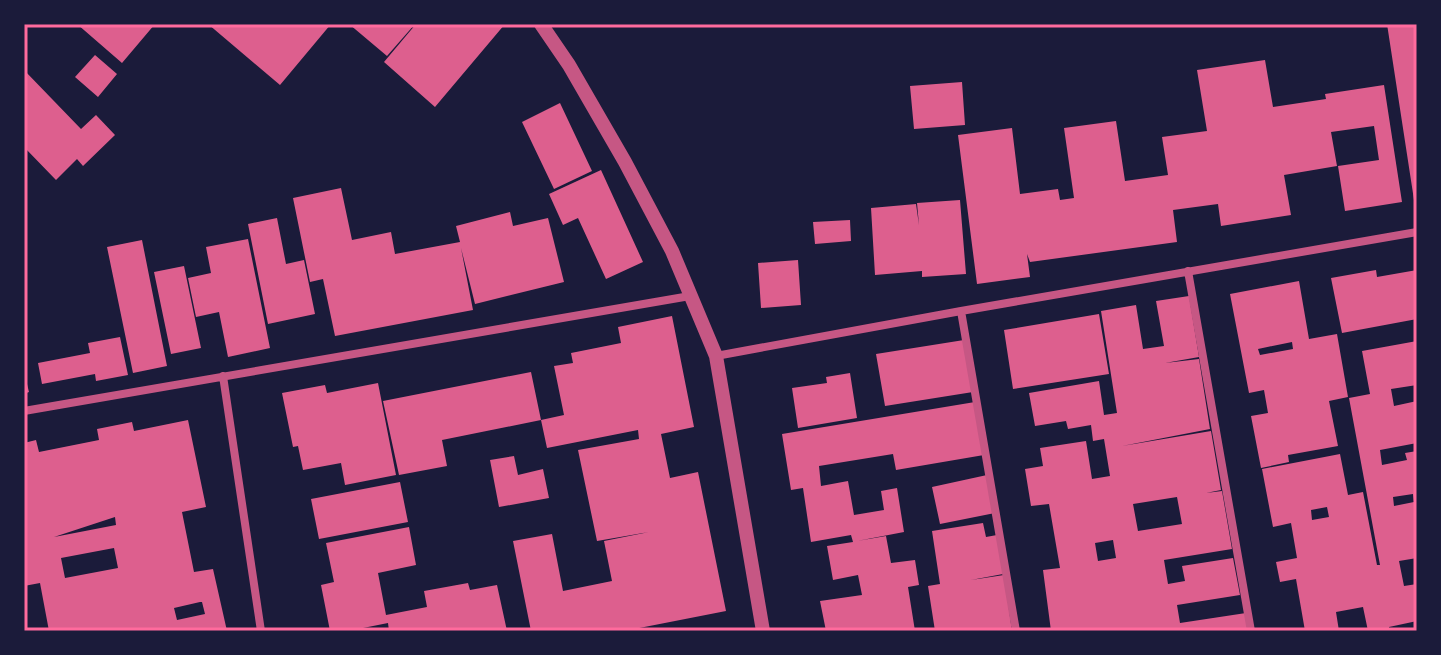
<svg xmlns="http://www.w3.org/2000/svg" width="1441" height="655" font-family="Inter,sans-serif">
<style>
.building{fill:#dd5f8e;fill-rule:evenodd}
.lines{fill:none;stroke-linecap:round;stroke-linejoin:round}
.minor{stroke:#c65784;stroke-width:8}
.tertiary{stroke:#c65784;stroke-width:14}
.neatline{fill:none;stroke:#ff6b9d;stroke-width:3}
</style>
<rect width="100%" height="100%" fill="#1b1b3a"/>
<path class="building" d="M77 24H155L122 63Z
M208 24H331L280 85Z
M349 24H415L387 56Z
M416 24H505L435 107 384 62Z
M1387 24H1417V199L1414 200Z
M95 55 117 74 98 97 75 77Z
M1265 60 1273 107 1326 99 1325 94 1384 85 1402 202 1345 211 1338 166 1379 160 1374 126 1331 132 1337 166 1284 175 1291 215 1221 226 1218 204 1173 210 1177 242 1030 262 1027 254 1030 277 977 284 958 135 1012 128 1020 194 1058 189 1060 200 1074 198 1064 128 1116 121 1125 181 1168 175 1162 137 1207 131 1197 70Z
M24 70 81 129 96 115 115 135 83 166 77 159 56 180 24 147Z
M962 82 965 125 914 129 910 86Z
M560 103 592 171 554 189 522 122Z
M601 170 643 262 606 279 578 218 563 225 549 194Z
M341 188 352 240 391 232 395 254 460 242 456 226 510 212 513 226 548 218 564 282 475 304 461 248 473 310 335 336 323 279 310 282 293 198Z
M960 200 966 274 922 277V271L875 275 871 208 916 204 919 225 917 203Z
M277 218 286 264 304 260 315 314 268 324 248 224Z
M850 220 851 241 815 244 813 222Z
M248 239 270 348 228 357 219 312 196 317 188 278 211 273 206 247Z
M142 240 167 366 133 373 107 247Z
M798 260 801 305 761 308 758 263Z
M184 266 201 348 171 354 154 272Z
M1376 270 1377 277 1417 270V319L1342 333 1331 278Z
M1299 281 1309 339 1337 334 1348 397 1329 401 1338 446 1288 455 1289 462 1261 468 1251 416 1268 413 1264 390 1249 393 1230 294ZM1292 342 1293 349 1260 355 1258 349Z
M1189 296 1199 357 1165 363 1199 359 1210 429 1122 446 1211 431 1221 490 1206 493 1222 491 1232 549 1164 560 1168 584 1185 581 1182 566 1233 558 1240 595 1177 605 1180 623 1246 613 1249 631H1051L1043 570 1060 568 1049 504 1031 506 1025 469 1043 466 1040 448 1086 441 1092 479 1110 476 1104 439 1093 441 1091 425 1068 429 1066 421 1035 426 1029 393 1099 381 1104 415 1117 413 1101 311 1136 305 1143 349 1164 346 1156 301ZM1177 497 1182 524 1138 531 1133 504ZM1113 540 1116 558 1098 561 1095 543Z
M1099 314 1109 374 1013 389 1004 330Z
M672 316 694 427 661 434 670 478 698 472 726 611 624 631H531L513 541 552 534 563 591 612 581 604 541 649 532 597 541 578 450 639 439 638 430 547 448 541 420 564 415 554 366 573 363 571 353 621 343 618 327Z
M120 337 128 375 96 381 95 374 42 384 38 363 90 353 88 343Z
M964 340 973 392 885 406 876 354Z
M1417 341V385L1391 389 1394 406 1417 401V443L1380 450 1382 465 1407 460 1405 453 1417 451V558L1399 561 1404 586 1417 584V621L1389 627V631H1368L1363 607 1336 612 1339 631H1305L1296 579 1280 582 1276 562 1297 558 1291 523 1273 527 1262 469 1340 454 1348 495 1363 492 1377 565H1380L1349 398 1370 394 1362 351ZM1413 494 1414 502 1394 506 1393 497ZM1327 507 1329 517 1312 520 1311 510Z
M24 372 29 392 24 394Z
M531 372 541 420 442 440 447 466 399 475 383 401Z
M850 373 857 418 798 428 792 388 827 383 826 377Z
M378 383 396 475 345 485 341 463 303 470 298 446 293 447 282 393 325 385 327 393Z
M975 402 984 455 896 470 893 454 819 466 821 486 848 481 854 515 884 510 881 491 897 488 904 532 857 541 886 536 891 563 915 560 919 585 908 587 915 631H826L820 601 862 595 858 575 833 580 827 546 853 542 851 535 811 542 803 488 791 490 782 434Z
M188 420 206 507 182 512 194 572 213 569 227 631H49L40 583 24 586V443L36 440 39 452 99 440 97 429 132 422 134 431ZM115 517 116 525 54 537ZM114 548 118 568 65 578 61 558ZM200 602H202L205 614 177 620 174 608Z
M514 456 518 475 543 469 549 498 499 507 490 460Z
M987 475 995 513 940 524 932 487Z
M400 482 408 522 319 539 311 499Z
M983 523 986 537 997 535 1003 574 971 580 1004 575 1012 631H935L928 586 940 584 932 531Z
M409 527 416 565 378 573 386 615 427 607 424 591 468 583 470 590 497 585 507 631H389L388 623 348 631H330L321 585 334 582 326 543Z"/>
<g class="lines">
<path class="minor" d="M1188 271 1251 631
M961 311 1016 631
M716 356 961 311 1417 232
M223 376 261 631
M24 411 690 296"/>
<path class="tertiary" d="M541 24 569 65 625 162 672 251 716 356 763 631"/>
</g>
<rect width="1441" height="655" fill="none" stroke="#1b1b3a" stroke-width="52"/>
<rect x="26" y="26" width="1389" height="603" class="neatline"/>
</svg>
